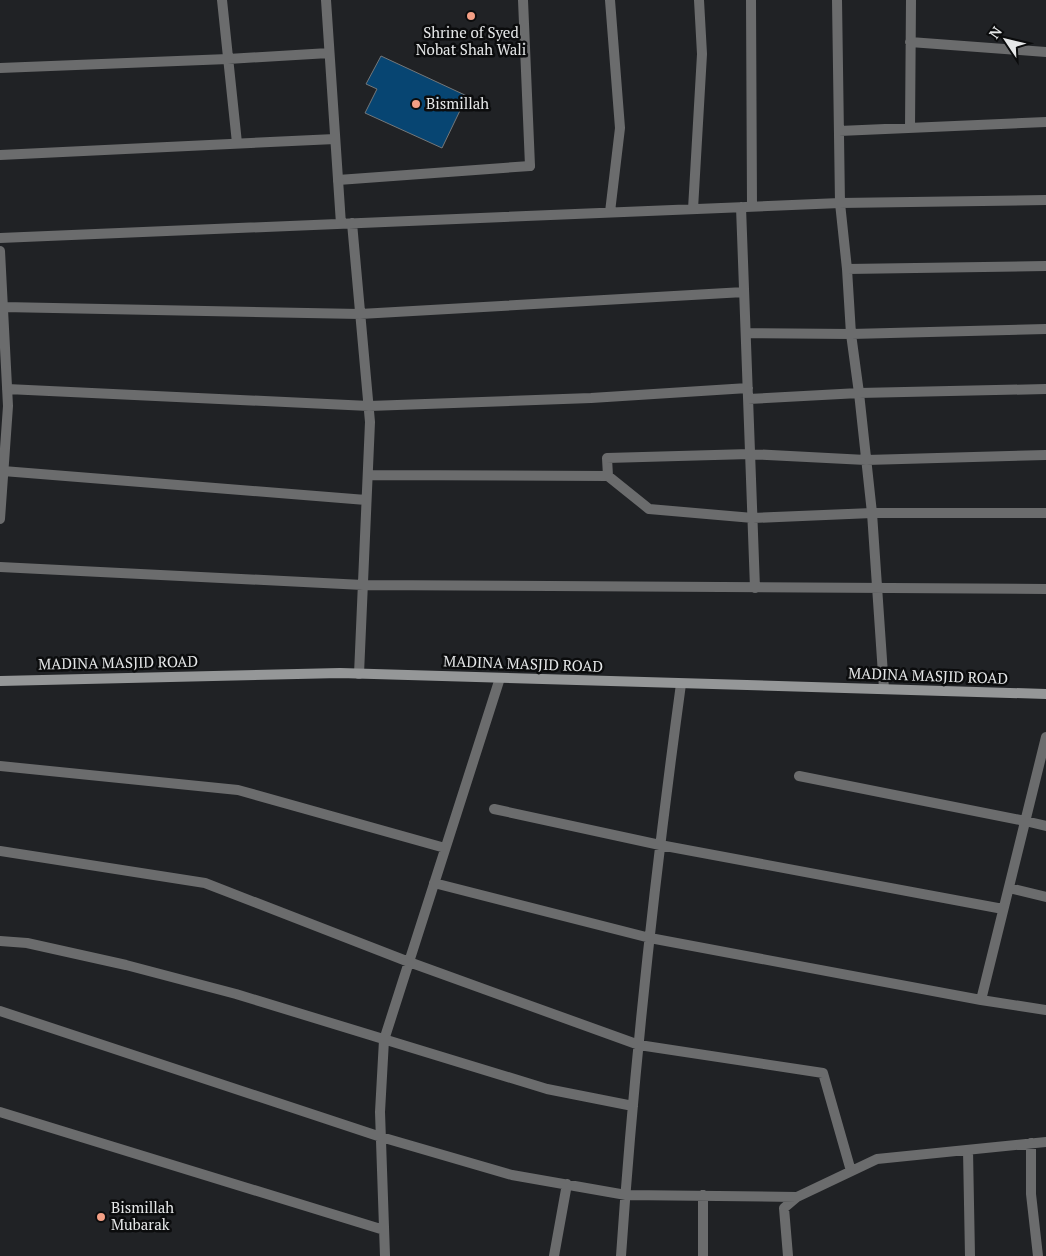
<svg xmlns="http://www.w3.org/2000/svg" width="1046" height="1256" font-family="'PT Serif',serif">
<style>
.building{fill:#074572;stroke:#747779}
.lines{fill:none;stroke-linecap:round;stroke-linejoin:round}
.lane{stroke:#6b6c6d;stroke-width:10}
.street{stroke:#6b6c6d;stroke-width:10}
.secondary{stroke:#959798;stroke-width:10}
.poi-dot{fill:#f39f85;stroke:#0b0c0d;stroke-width:2}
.labels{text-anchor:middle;stroke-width:5;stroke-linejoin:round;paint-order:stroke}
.poi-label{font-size:15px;fill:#e6e8e9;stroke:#0b0c0d;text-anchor:start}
.street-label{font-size:15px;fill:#e6e8e9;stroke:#0b0c0d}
</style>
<rect width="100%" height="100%" fill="#202225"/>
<path class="building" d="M381 56 467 96 442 148 365 113 377 89 366 84Z"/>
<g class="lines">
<path class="lane" d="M338 180 530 166"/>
<path class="street" d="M222 0 237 143
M326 0 341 224
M523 0 530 166
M610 0 620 128 610 212
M751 0 752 206
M837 0 840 203 847 269 851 334 859 393 872 513 884 689
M910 42 1046 52
M0 68 228 59 329 53
M910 128 911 0
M839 131 1046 122
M0 155 335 139
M741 207 755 588
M693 209 702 54 699 0
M352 223 370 422 359 674
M0 238 840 203 1046 200
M0 251 8 406 0 519
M847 269 1046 266
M3 307 360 314 744 292
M746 333 851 334 1046 329
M7 389 369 406 591 398 748 388
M748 399 859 393 1046 389
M3 471 366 500
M368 475 608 476 649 509 753 518 872 513H1046
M608 476 607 458 750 454 866 460 1046 455
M0 567 363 585 1046 589
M0 766 238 790 445 848
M799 776 1025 821 1046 826
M494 809 660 845 1003 909
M0 851 205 883 409 962 639 1045 823 1073 851 1171
M434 883 650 938 981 1000 1046 1010
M1009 888 1046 897
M0 941 27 943 126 965 236 994 547 1089 633 1106
M981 1000 1046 737
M0 1011 381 1137 512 1175 626 1195 797 1197
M0 1112 384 1230
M1031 1143V1194L1038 1256
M968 1150 970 1256
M703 1195V1256
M385 1256 380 1112 384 1040 500 678
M554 1256 567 1184
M621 1256C634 1065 655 874 681 684
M788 1256 784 1208 797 1197 877 1159 1046 1142"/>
<path class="secondary" d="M0 681 340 673 1046 694"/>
</g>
<g class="poi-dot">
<circle cx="471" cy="16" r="5"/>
<circle cx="416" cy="104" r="5"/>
<circle cx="101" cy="1217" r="5"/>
</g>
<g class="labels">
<g class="poi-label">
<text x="471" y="38" text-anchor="middle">Shrine of Syed<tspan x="471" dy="17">Nobat Shah Wali</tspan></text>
<text x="426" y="109">Bismillah</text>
<text x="111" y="1213">Bismillah<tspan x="111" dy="17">Mubarak</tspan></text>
</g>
<g class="street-label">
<text transform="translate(118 663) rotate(-1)" y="5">MADINA MASJID ROAD</text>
<text transform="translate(523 664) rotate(2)" y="5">MADINA MASJID ROAD</text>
<text transform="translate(928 676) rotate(2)" y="5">MADINA MASJID ROAD</text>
</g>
</g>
<g transform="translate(1006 40) rotate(305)" stroke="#0b0c0d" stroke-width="4" paint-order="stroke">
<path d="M0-4L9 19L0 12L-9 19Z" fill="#e6e8e9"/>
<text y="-8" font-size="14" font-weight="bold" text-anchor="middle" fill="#e6e8e9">N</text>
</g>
</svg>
